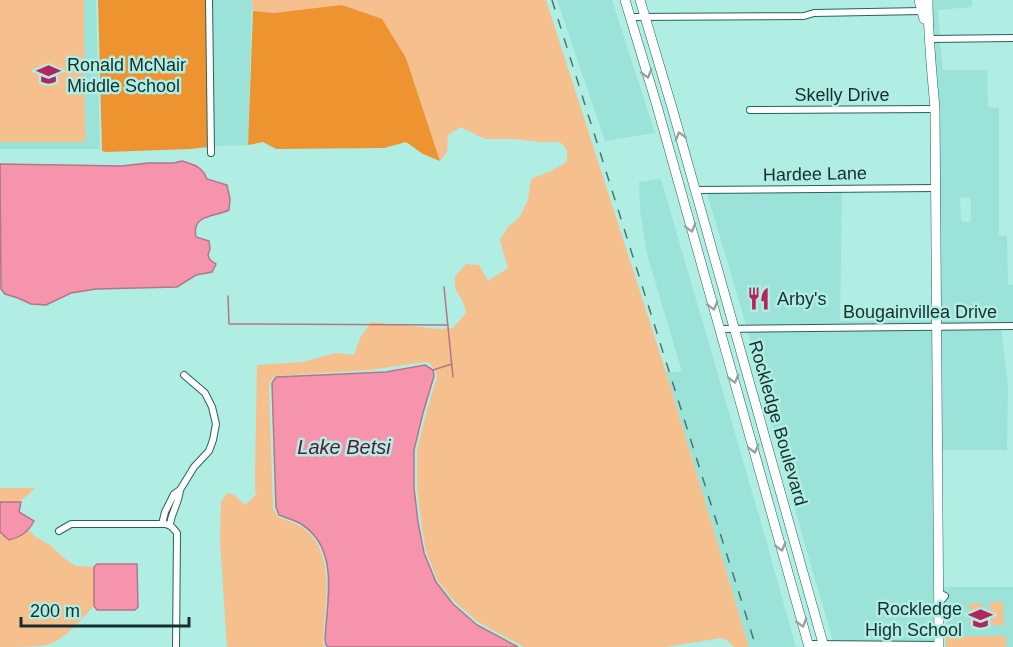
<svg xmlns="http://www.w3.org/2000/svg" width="1013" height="647" font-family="Helvetica,sans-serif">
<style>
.built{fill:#9be3d8;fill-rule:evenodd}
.green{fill:#f5bf8e}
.forest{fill:#ed932f}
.water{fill:#f694ad;stroke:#b37686;stroke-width:1.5}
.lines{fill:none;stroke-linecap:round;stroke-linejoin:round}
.stream{stroke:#b37686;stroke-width:1.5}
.street-casing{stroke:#26635b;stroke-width:8}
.secondary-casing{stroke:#26635b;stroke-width:10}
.primary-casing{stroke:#26635b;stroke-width:10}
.street{stroke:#fff;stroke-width:6}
.secondary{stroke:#fff;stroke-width:9}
.primary{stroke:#fff;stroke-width:9}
.rail{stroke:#4e746f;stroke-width:1.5;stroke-dasharray:10 10;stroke-linecap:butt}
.oneway{stroke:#96a1a0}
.labels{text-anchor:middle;stroke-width:5;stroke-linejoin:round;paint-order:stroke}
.poi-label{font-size:18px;fill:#162f2c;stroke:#b0eee4;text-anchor:start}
.street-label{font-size:18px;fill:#162f2c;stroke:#b0eee4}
.water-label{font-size:20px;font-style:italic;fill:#601530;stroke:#b0eee4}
</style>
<rect width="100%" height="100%" fill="#b0eee4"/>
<path class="built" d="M0 0H96L100 149H0Z
M212 0H252L248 145 214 146Z
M557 0H612L655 133 605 141Z
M931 0H972V7L938 10 940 36H931Z
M932 42H940L943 70H987L988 107 999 108V235L1007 236 1008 284 1013 285V323H939ZM969 197 971 200V220L969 222H963L961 219 960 199 962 198Z
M661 179 764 533 796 647H749L666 372H682L647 254 640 211 639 182Z
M847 192 842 193 840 321 933 319V323L746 325 707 193Z
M933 330V642L833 641 803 538 748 332Z
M939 330H1001L1008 384 1007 450H940Z
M944 587H1013V647H945V635L946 633V604L944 600Z"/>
<path class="green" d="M0 0H84L85 142H0Z
M252 0H546L666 372 749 647H734L728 641 721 638 666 647H524L478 622 455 602 438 581 426 552 421 521 417 488V450L426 414 437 376 435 369 429 363 425 362 370 370 274 376 270 382 269 386 273 508 278 517C285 520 293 522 300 526 337 549 325 602 323 638L324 647H227L220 542 221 502 227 493 234 495 245 505 257 494 255 491V472L257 365 303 362 336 353 354 355 360 338 371 322 438 329 453 328 466 313 464 304 455 288V276L466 264 479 265 488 281 508 268 500 240 508 227 519 218 528 200 531 179 551 171 567 162V150L560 142H539L515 139H485L461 127 448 135 447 152 440 161 406 58 303 11 274 13 253 11Z
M0 488H35C20 502 21 503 0 502Z
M29 530 34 536 50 545 64 558 75 566 94 567V606C82 618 65 640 47 645 32 647 15 647 0 647V532L15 539Z
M990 602H1003L1004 625H991Z
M982 603 983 626H970L969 604Z
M946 636H1006V647H946Z"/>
<path class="forest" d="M98 0H207L208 147 190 149 106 152 102 151Z
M342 5 382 19 406 58 440 161 423 154 406 142 384 148 276 149 263 142 248 145 253 11 274 13Z"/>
<path class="water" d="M182 161C194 165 202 166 207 179L227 185 230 199 229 210C215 217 191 214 196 237L209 241 210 249 208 255 210 260 216 264 212 272 196 275 177 287 96 289 71 293 46 305 31 304 18 298 5 294 1 289 0 164 122 166 148 163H174Z
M425 365 433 370 434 376 423 413 414 450V488L418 522 424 553 436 582 453 604 477 625 518 647H328L326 645 325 639C327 600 340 548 301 524 295 520 286 518 279 515L276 507 272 383 276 377 386 372Z
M0 502H21L19 512 34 521C28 532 21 537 9 540L0 532Z
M97 564H137L138 607 135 610H97L94 606V567Z"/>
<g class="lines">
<path class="stream" d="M444 287 453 377
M228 296 229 324 448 325
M433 370 452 364"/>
<defs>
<path id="street" d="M209 0 211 153
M631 17 804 16 814 13 923 11
M929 39 1013 38
M750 110 935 109
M695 190 936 188
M720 329 1013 326
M162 524 165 512 174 494 180 490 194 467 209 451 213 440 216 424 212 407 205 393 184 375
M170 525C171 513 179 503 180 490
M59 531 71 524H165C171 525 173 528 177 533L176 647
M939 593 945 596 939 603Z
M808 644 939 645"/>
<path id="secondary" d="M919 0 924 19
M928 0C928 37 932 73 935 109L939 647"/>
<path id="primary" d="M625 0 657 106 809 647
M640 0 673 111 824 647"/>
</defs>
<use href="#street" class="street-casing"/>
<use href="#secondary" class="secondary-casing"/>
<use href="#primary" class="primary-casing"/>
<use href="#street" class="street"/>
<use href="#secondary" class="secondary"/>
<use href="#primary" class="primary"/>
<path class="rail" d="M552 0 756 647"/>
</g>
<defs><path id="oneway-chevron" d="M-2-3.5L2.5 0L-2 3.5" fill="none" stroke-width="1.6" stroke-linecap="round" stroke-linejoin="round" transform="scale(1.5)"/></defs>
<g class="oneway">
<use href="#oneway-chevron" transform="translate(647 74) rotate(74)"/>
<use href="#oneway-chevron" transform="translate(680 136) rotate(-106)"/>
<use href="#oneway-chevron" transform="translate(691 228) rotate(74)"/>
<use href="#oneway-chevron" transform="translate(713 306) rotate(74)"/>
<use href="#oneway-chevron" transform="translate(734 379) rotate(74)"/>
<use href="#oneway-chevron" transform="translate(754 449) rotate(74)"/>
<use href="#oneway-chevron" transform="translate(781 547) rotate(74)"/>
<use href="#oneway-chevron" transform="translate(802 623) rotate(74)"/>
</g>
<defs>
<symbol id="school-bare" viewBox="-9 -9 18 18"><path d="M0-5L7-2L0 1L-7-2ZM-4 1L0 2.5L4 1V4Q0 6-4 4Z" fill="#b3255b" stroke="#b0eee4" stroke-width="2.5" paint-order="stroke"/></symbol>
<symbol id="restaurant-bare" viewBox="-9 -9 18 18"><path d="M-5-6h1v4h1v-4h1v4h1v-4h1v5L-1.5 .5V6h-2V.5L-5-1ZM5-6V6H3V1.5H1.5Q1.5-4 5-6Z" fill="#b3255b" stroke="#b0eee4" stroke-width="2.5" paint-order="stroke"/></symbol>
</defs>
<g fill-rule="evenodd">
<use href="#school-bare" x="32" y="58" width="33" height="33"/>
<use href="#restaurant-bare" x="742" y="282" width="33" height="33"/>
<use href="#school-bare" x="964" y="602" width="33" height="33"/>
</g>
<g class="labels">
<g class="poi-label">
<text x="67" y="71">Ronald McNair<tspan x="67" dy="21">Middle School</tspan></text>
<text x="777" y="305">Arby's</text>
<text x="962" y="615" text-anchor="end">Rockledge<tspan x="962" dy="21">High School</tspan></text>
</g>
<g class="street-label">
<text x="842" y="101">Skelly Drive</text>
<text transform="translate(815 174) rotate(-1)" y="6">Hardee Lane</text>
<text x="920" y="318">Bougainvillea Drive</text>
<text transform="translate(778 423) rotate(74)" y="6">Rockledge Boulevard</text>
</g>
<g class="water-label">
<text x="344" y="454">Lake Betsi</text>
</g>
</g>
<path d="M21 617v9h168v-9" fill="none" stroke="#162f2c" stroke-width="3"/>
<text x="30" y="617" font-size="18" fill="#162f2c" stroke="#b0eee4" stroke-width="4.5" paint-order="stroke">200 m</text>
</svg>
